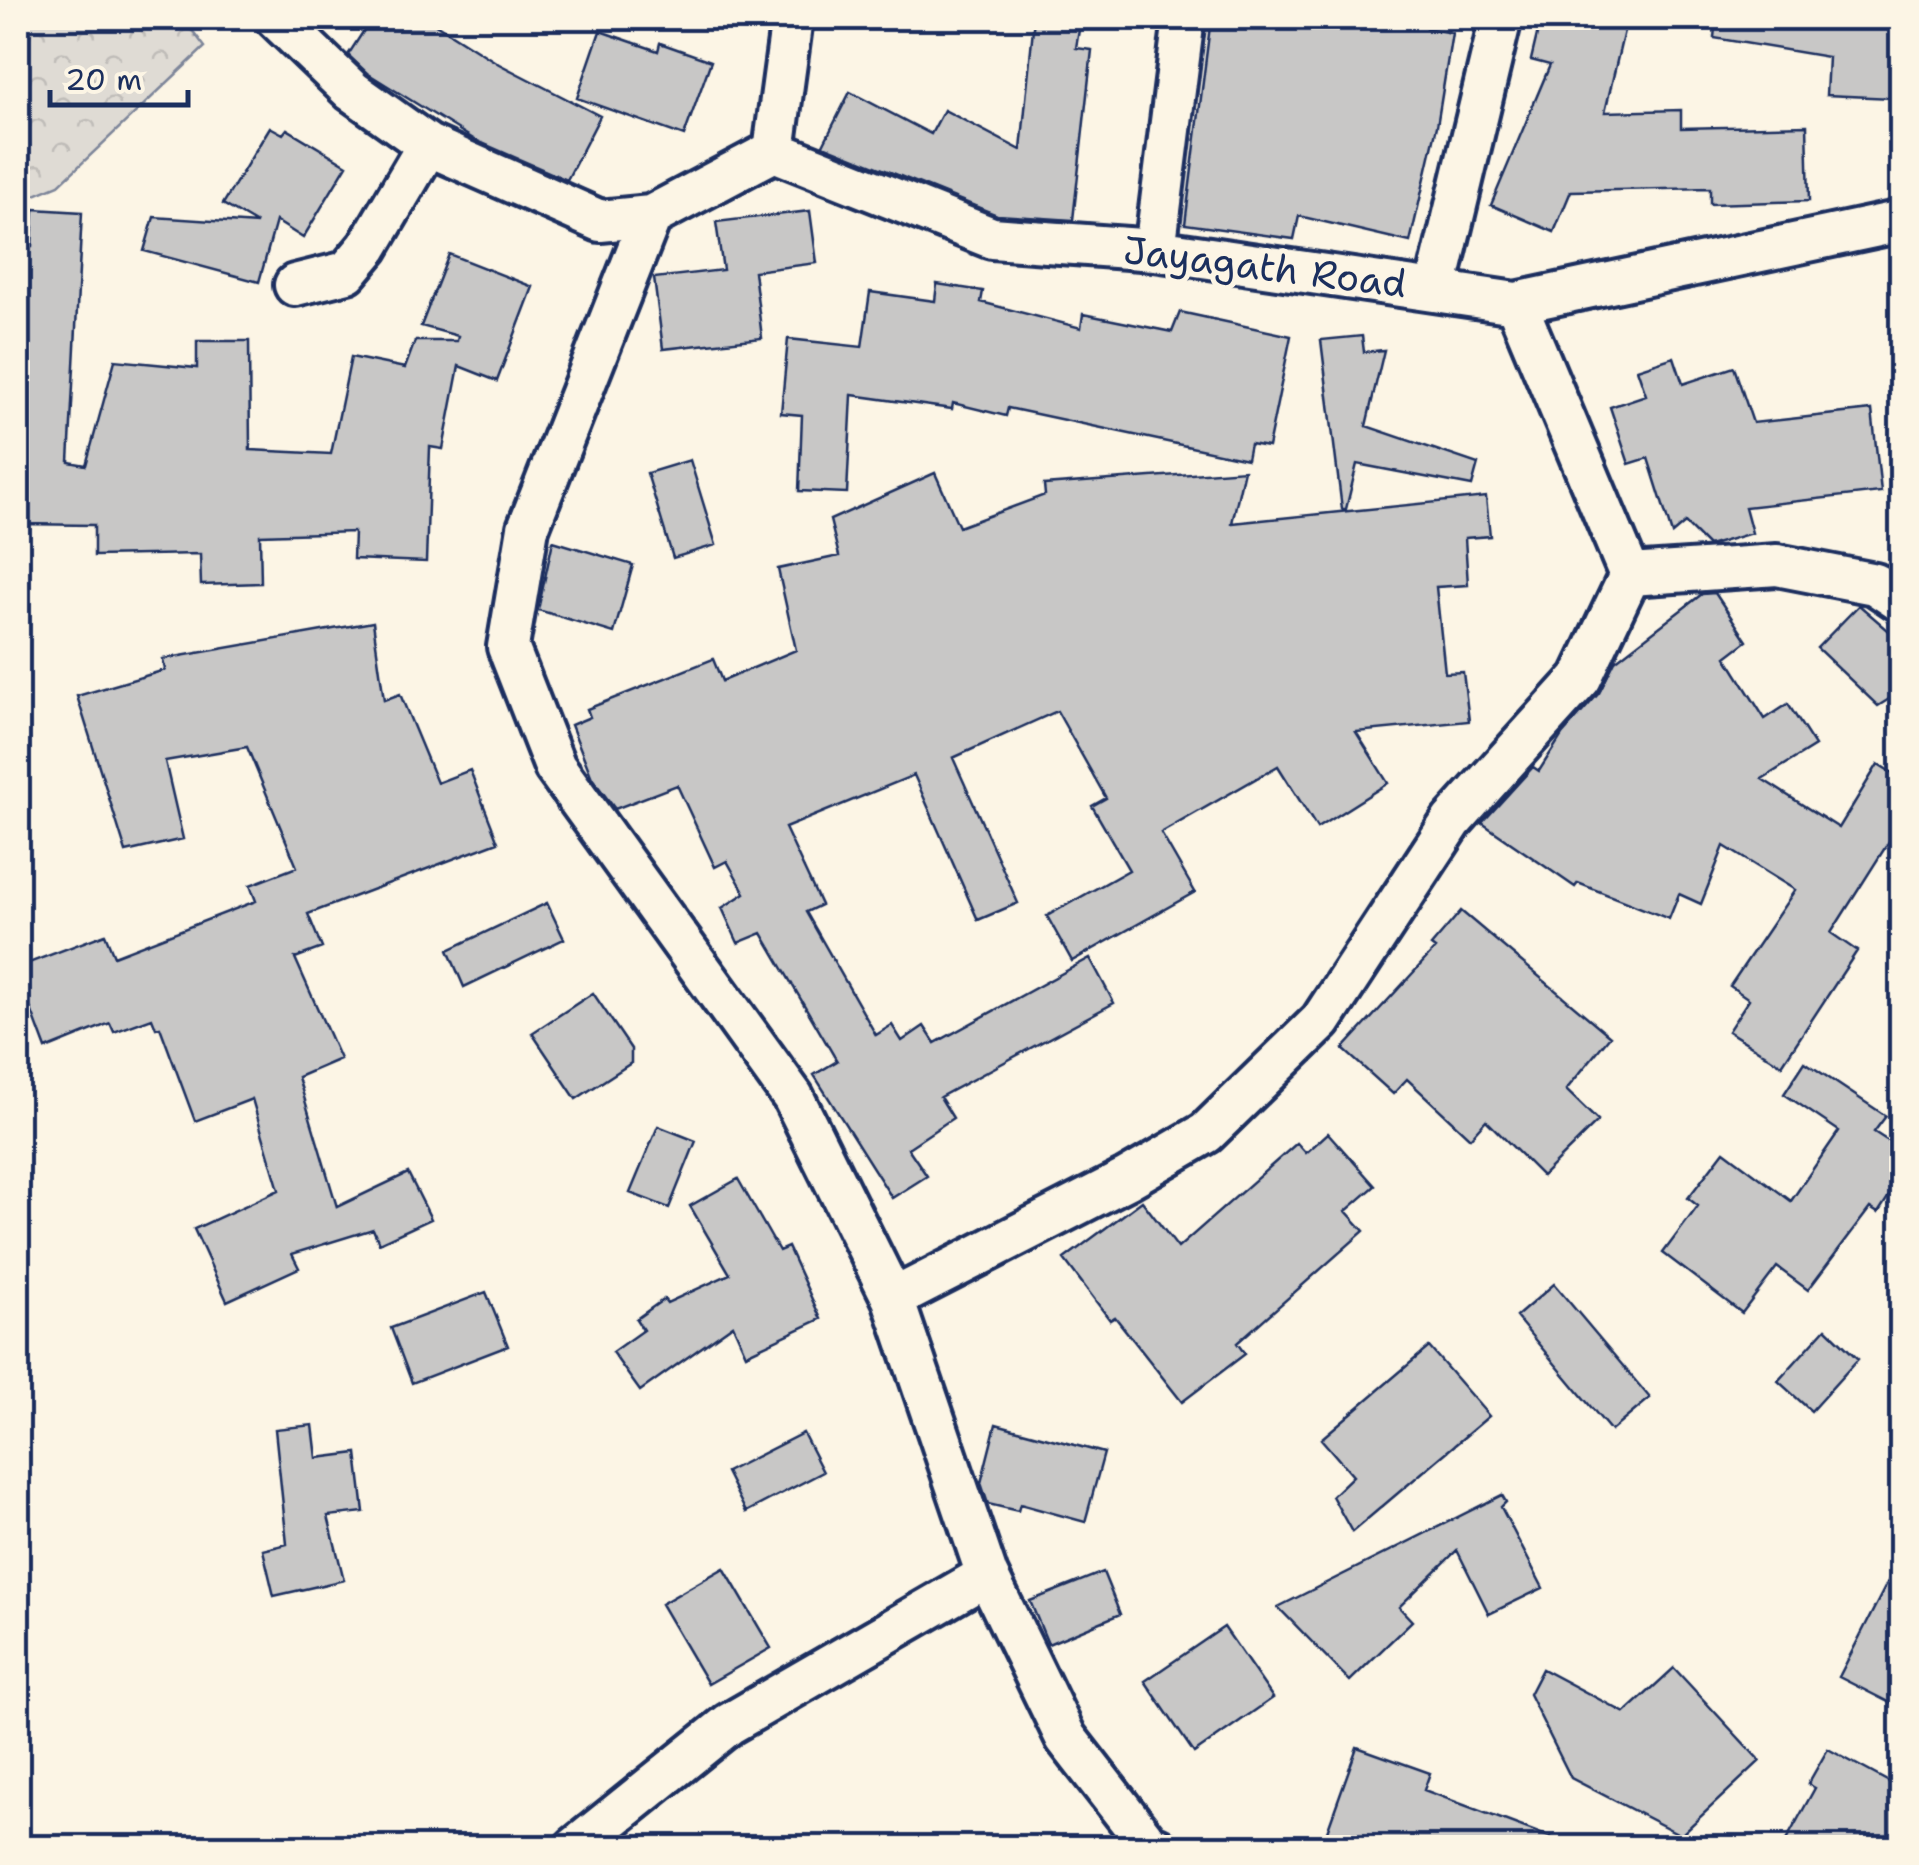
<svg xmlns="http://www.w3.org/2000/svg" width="1919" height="1865" font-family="'Shantell Sans',sans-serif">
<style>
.forest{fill:url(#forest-crowns);stroke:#7d8599;stroke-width:2.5}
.building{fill:#c8c7c6;stroke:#1b2f5e;stroke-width:2.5}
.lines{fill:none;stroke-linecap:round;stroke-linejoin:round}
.minor-casing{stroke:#1b2f5e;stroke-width:48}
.minor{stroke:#fcf5e5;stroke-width:40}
.labels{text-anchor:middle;stroke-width:10;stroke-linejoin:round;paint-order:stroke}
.street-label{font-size:38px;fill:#1b2f5e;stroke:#fcf5e5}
</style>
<defs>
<pattern id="forest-crowns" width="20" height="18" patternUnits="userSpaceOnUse" patternTransform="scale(2.5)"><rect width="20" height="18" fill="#dfdbd4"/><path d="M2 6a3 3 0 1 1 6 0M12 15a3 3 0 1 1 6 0" fill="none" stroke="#bfbcb8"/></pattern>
</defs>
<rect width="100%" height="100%" fill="#fcf5e5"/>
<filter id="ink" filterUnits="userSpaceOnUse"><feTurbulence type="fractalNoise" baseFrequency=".01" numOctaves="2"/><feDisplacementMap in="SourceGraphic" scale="20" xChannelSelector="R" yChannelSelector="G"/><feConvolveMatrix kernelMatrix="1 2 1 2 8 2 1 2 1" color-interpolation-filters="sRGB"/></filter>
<g filter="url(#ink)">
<path class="forest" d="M18 18H183L205 47 59 185 18 202Z"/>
<path class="building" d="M372 18H426L499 64 600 116 567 180 475 140 367 73 348 55Z
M1034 18H1081L1076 48 1092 50 1073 220 997 215 823 145 850 92 931 134 944 110 1021 150Z
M1211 18H1428L1426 28 1452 33 1437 126 1410 242 1299 216 1294 239 1185 224Z
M1541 18H1627L1605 112 1681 110V128L1807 125 1809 201 1710 204V188L1571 191 1554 232 1491 205 1550 65 1531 60Z
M1716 18H1895L1892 98 1826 95 1828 57 1714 38Z
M600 31 658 51 660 43 711 61 684 136 577 98Z
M270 127 283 134 287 129 347 165 303 238 276 221 259 282 144 251 154 217 257 224 223 204Z
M34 209 82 212 69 462 86 465 115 360 197 368V341H249L250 450 331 454 351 357 405 368 415 341H457L458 336 421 326 449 254 533 287 497 381 459 366 443 449 430 447 426 562 353 559 354 532 260 535 261 583 201 585 200 554 94 556V525L18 524V246H32Z
M810 211 817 263 754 271 762 338 663 349 654 278 723 270 716 222Z
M937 284 983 291 981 302 1081 328 1083 314 1172 332 1180 312 1291 336 1268 447 1250 444 1247 459 1008 408 1006 416 953 403 952 409 852 395 847 493 799 491 802 415 781 413 788 339 862 347 870 292 935 301Z
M1362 336 1364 352 1384 350 1366 426 1478 464 1472 486 1357 464 1346 509H1342L1321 340Z
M1674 357 1683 384 1734 367 1753 423 1872 410 1881 492 1745 507 1752 533 1708 546 1685 523 1672 534 1648 458 1629 464 1610 407 1646 395 1637 369Z
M690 460 716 545 673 558 647 473Z
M1244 470 1232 523 1486 497 1490 536 1465 538 1468 585 1436 587 1445 673 1463 672 1469 721 1356 732 1388 783 1317 828 1278 766 1161 833 1195 892 1072 961 1047 916 1129 870 1092 806 1106 798 1057 711 953 758 1018 903 978 920 914 775 785 828 821 905 806 912 876 1035 892 1025 902 1041 924 1026 935 1043 1090 958 1114 1003 940 1097 953 1118 908 1148 927 1176 892 1198 814 1075 837 1061 762 933 738 943 722 908 745 893 727 861 715 867 677 785 615 809 592 778 571 725 590 717 587 709 713 659 722 681 796 650 778 569 839 556 830 520 935 473 959 527 1045 495 1044 485Z
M553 541 633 565 614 633 538 610Z
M1715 593 1747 641 1726 657 1765 719 1788 704 1815 746 1762 779 1839 828 1878 764 1902 779V821L1831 933 1857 951 1782 1065 1728 1031 1749 999 1730 986 1795 890 1724 846 1701 904 1679 894 1669 919 1578 883 1575 887 1482 823 1533 767 1539 771 1562 735 1599 693 1615 661 1702 594Z
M1859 605 1902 642V691L1878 706 1817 648Z
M373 622 384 700 400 694 437 783 470 770 498 842 308 914 322 948 295 958 340 1059 298 1077 337 1207 408 1173 431 1219 379 1243 373 1229 292 1254 299 1268 227 1301 194 1229 279 1190 252 1099 195 1121 160 1027 156 1028 152 1018 114 1032 110 1023 46 1049 31 1009 18 1014V967L105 934 114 956 256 901 250 885 297 867 247 747 165 761 183 839 126 852 77 696 165 670 163 659Z
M547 903 564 939 464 987 448 950Z
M1461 911 1610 1036 1566 1090 1598 1121 1542 1176 1486 1120 1470 1138 1407 1079 1393 1094 1343 1049 1435 949 1431 946Z
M593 993 631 1049V1063L576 1099 532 1033Z
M1805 1062 1886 1116 1874 1132 1902 1150V1176L1878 1213 1870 1208 1808 1290 1777 1267 1742 1313 1663 1253 1698 1206 1688 1198 1724 1151 1791 1201 1839 1131 1784 1094Z
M658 1126 696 1141 669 1208 630 1193Z
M1328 1133 1375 1186 1346 1211 1364 1231 1237 1343 1245 1354 1182 1402 1115 1317 1110 1320 1064 1259 1142 1201 1178 1248 1297 1143 1306 1153Z
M738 1179 779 1251 788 1247 821 1319 746 1354 733 1325 640 1391 612 1352 643 1330 636 1319 664 1299 667 1303 730 1274 690 1206Z
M1554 1284 1650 1398 1611 1431 1516 1317Z
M486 1292 508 1346 412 1383 391 1328Z
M1826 1328 1858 1359 1811 1411 1778 1381Z
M1429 1347 1489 1416 1352 1532 1332 1496 1353 1476 1321 1439Z
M996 1424 1104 1453 1085 1522 1020 1504 1018 1511 988 1504 981 1483Z
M313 1425 317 1458 357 1453 364 1512 328 1516 344 1580 274 1596 263 1550 287 1544 275 1429Z
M803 1433 823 1472 746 1512 726 1472Z
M1502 1495 1506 1502 1501 1507 1543 1588 1489 1614 1457 1550 1399 1607 1412 1621 1350 1681 1278 1607Z
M1902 1554V1709L1839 1677Z
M724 1568 771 1648 708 1684 661 1604Z
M1103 1572 1120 1614 1048 1644 1030 1601Z
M1224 1627 1273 1698 1194 1753 1145 1681Z
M1674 1668 1760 1761 1681 1835 1571 1778 1529 1694 1542 1669 1625 1713Z
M1357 1747 1430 1773 1424 1790 1568 1844 1567 1848H1321Z
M1828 1749 1902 1789V1848H1782L1815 1788 1808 1784Z"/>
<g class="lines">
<defs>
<path id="minor" d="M276 18 352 91 428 145 600 221 651 216 774 151 992 238 1155 250 1516 303 1902 221
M774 151 792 18
M651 216 528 528 508 647 555 767 793 1097 893 1299 987 1575 1066 1738 1149 1845 1157 1848
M1155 250 1184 18
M295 285 347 272 368 247 428 145
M1436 289 1499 26
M1630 575 1777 565 1875 584 1902 602
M893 1299 1127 1179 1206 1133 1321 1021 1452 821 1581 678 1630 575 1516 303
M575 1848 729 1724 987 1575"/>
</defs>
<use href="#minor" class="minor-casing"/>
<use href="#minor" class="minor"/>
</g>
</g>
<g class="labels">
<g class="street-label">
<text transform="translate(1265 267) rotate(7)" y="13">Jayagath Road</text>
</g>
</g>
<rect width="1919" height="1865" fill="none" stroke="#fcf5e5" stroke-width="60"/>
<rect x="30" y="30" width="1859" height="1805" fill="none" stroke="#1b2f5e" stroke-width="4" filter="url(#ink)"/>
<path d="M50 90v15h138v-15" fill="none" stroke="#1b2f5e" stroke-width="5"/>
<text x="65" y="90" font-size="30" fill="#1b2f5e" stroke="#fcf5e5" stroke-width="8" paint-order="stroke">20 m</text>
</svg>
